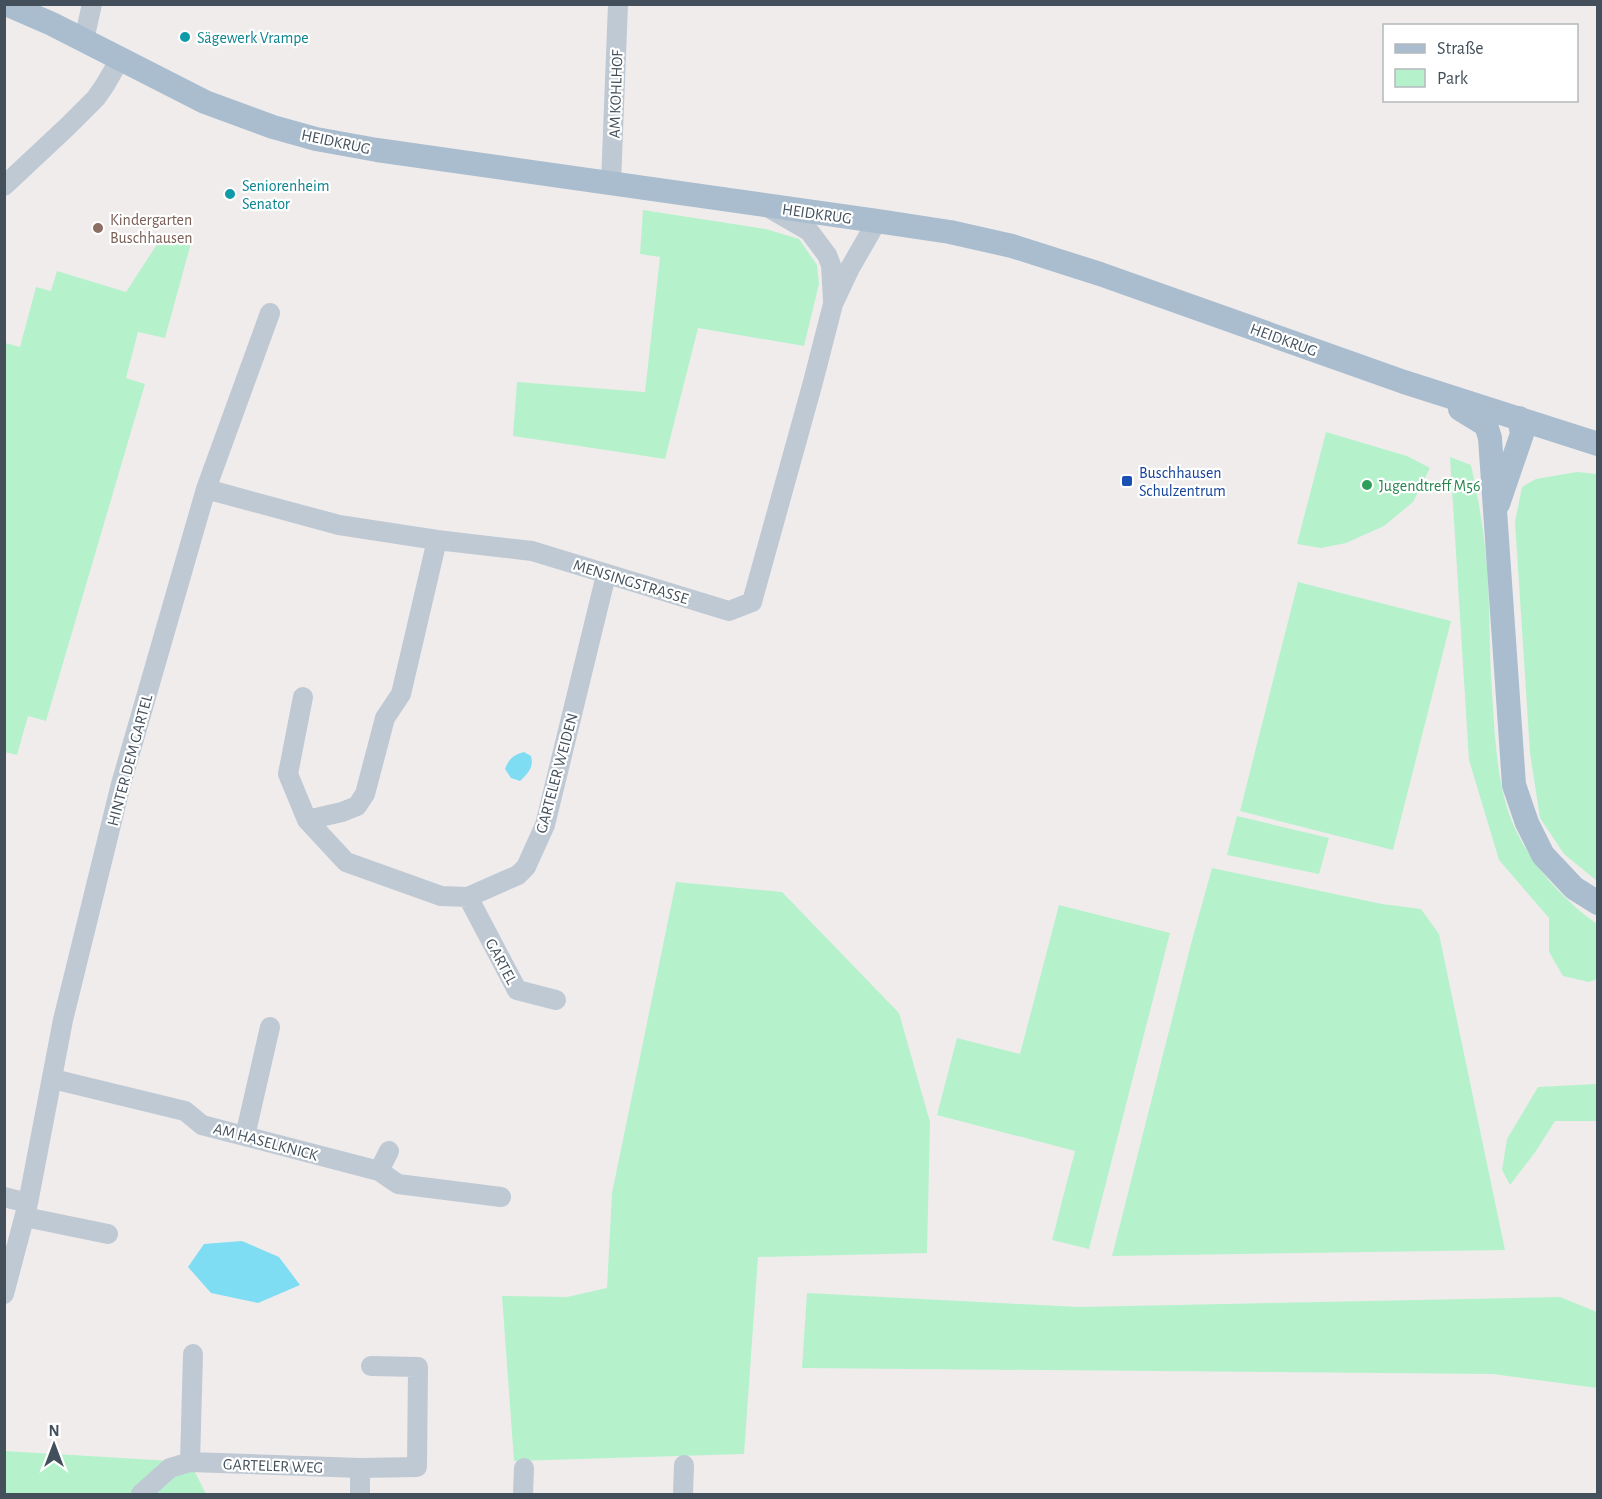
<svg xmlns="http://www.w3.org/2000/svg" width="1602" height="1499" font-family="'Alegreya Sans',sans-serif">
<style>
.green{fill:#b5f2cc}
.water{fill:#7eddf3}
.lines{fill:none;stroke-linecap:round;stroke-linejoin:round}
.minor{stroke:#bec9d4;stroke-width:20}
.major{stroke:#a9bdcf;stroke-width:24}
.culture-dot{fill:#0f9aa8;stroke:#fff;stroke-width:2}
.education-dot{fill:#8d6e63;stroke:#fff;stroke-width:2}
.transit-dot{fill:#1a4fb4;stroke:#fff;stroke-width:2}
.leisure-dot{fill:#2e9e5b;stroke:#fff;stroke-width:2}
.labels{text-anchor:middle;stroke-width:4.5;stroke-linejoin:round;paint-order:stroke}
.culture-label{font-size:16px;fill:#0d838f;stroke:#fff;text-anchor:start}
.street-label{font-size:16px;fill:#43505b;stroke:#fff}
.education-label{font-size:16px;fill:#785e54;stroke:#fff;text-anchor:start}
.transit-label{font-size:16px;fill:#164399;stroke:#fff;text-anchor:start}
.leisure-label{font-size:16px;fill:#27864d;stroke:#fff;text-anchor:start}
</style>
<rect width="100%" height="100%" fill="#f0ecec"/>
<path class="green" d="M643 210 766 229 799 239 817 265 819 284 804 346 698 328 665 459 513 436 517 382 645 392 660 257 640 254Z
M163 235 191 243 165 338 138 332 126 378 145 384 46 721 28 716 17 755 5 752V343L20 347 36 287 51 291 57 271 126 292Z
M1326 432 1407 456 1430 468 1413 502 1384 526 1346 543 1321 548 1297 544Z
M1450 457 1471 465C1477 492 1482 519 1485 547 1490 589 1489 632 1491 675 1494 719 1495 778 1511 819 1528 862 1561 898 1597 924V979L1589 982 1563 976 1549 952V918L1499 860 1469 760Z
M1577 472 1597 474V881L1564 854 1540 818 1530 753 1515 522 1522 487 1536 479Z
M1298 582 1451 621 1393 850 1240 811Z
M1237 816 1329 838 1319 874 1227 855Z
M1212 868 1382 904 1421 909 1439 934 1505 1250 1112 1256 1192 940Z
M676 882 782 892 899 1013 930 1122 927 1253 758 1257 744 1454 514 1461 502 1296 567 1297 607 1288 612 1193Z
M1059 905 1170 933 1089 1249 1052 1240 1075 1151 937 1115 957 1038 1020 1054Z
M1597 1084V1121H1555L1536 1151 1510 1185 1502 1170 1507 1139 1538 1087Z
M807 1293 1078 1307 1560 1297 1597 1312V1388L1493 1374 802 1368Z
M4 1451 190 1462 206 1494H5Z"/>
<path class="water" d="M524 752 531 756C534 768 528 773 520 781L511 778 505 769C509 759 513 755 524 752Z
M242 1241 279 1257 300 1285 258 1303 211 1293 188 1267 204 1244Z"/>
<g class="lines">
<path class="minor" d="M84 40 92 4
M611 183 618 4
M4 186 67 127 96 98 105 85 120 59
M771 209 809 231 827 255 831 265 833 301
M206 489 339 525 437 540 532 551 729 611 752 602 813 382 833 304 850 268 877 221
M303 697 288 774 307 820 346 862 441 896 468 897 518 875 526 867 545 825 606 575
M307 820 342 812 357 806 365 794 385 718 401 694 437 540
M468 897 517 990 556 1000
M53 1079 185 1111 202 1125 379 1171 398 1184 501 1197
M245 1136 270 1027
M379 1171 389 1151
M4 1197 28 1203
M25 1217 108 1234
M4 1294 28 1203 63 1020 121 784 206 489 270 313
M190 1462 193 1354
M141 1494 170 1468 190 1462 360 1468 417 1467 418 1367 371 1366
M360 1494V1468
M523 1494 524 1468
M683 1494 684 1465"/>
<path class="major" d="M6 4 52 24 205 102 273 127 316 139 377 150 877 221 950 232 1012 246 1100 274 1404 382 1598 444
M1460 409 1486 425 1490 438 1514 785 1527 823 1543 855 1574 888 1598 903
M1498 504 1522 434 1519 418"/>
</g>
<g class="culture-dot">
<circle cx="185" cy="37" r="6"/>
<circle cx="230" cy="194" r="6"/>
</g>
<circle class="education-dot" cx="98" cy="228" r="6"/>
<rect class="transit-dot" x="1121" y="475" width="12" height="12" rx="3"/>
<circle class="leisure-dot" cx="1367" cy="485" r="6"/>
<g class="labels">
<g class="culture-label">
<text x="197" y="43">Sägewerk Vrampe</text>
<text x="242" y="191">Seniorenheim<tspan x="242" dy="18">Senator</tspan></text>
</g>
<g class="street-label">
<text transform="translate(615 94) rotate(-88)" y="6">AM KOHLHOF</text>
<text transform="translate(336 141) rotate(12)" y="6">HEIDKRUG</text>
<text transform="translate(817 213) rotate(8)" y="6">HEIDKRUG</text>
<text transform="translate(1284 339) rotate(20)" y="6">HEIDKRUG</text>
<text transform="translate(631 581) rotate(17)" y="6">MENSINGSTRASSE</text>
<text transform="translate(129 760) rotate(-75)" y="6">HINTER DEM GARTEL</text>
<text transform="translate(556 773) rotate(-75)" y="6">GARTELER WEIDEN</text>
<text transform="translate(502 961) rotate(62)" y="6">GARTEL</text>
<text transform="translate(266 1141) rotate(15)" y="6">AM HASELKNICK</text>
<text transform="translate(273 1465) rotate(2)" y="6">GARTELER WEG</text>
</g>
<g class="education-label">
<text x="110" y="225">Kindergarten<tspan x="110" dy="18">Buschhausen</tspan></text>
</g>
<g class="transit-label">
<text x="1139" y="478">Buschhausen<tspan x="1139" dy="18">Schulzentrum</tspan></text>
</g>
<g class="leisure-label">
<text x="1379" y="491">Jugendtreff M56</text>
</g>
</g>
<rect width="1602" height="1499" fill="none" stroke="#43505b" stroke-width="12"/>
<rect x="1383" y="24" width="195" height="78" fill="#ffffff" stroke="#b4b9bd" stroke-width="1.5"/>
<rect x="1395" y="44" width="30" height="9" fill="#a9bdcf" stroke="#b4b9bd" stroke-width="1.5"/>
<text x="1437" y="54" font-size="18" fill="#43505b">Straße</text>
<rect x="1395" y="69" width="30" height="18" fill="#b5f2cc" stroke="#b4b9bd" stroke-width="1.5"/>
<text x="1437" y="84" font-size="18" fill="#43505b">Park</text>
<g transform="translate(54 1445)" stroke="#ffffff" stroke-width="4.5" paint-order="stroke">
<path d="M0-4.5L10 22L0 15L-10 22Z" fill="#43505b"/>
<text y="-9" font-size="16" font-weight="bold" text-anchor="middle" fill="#43505b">N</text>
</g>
</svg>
